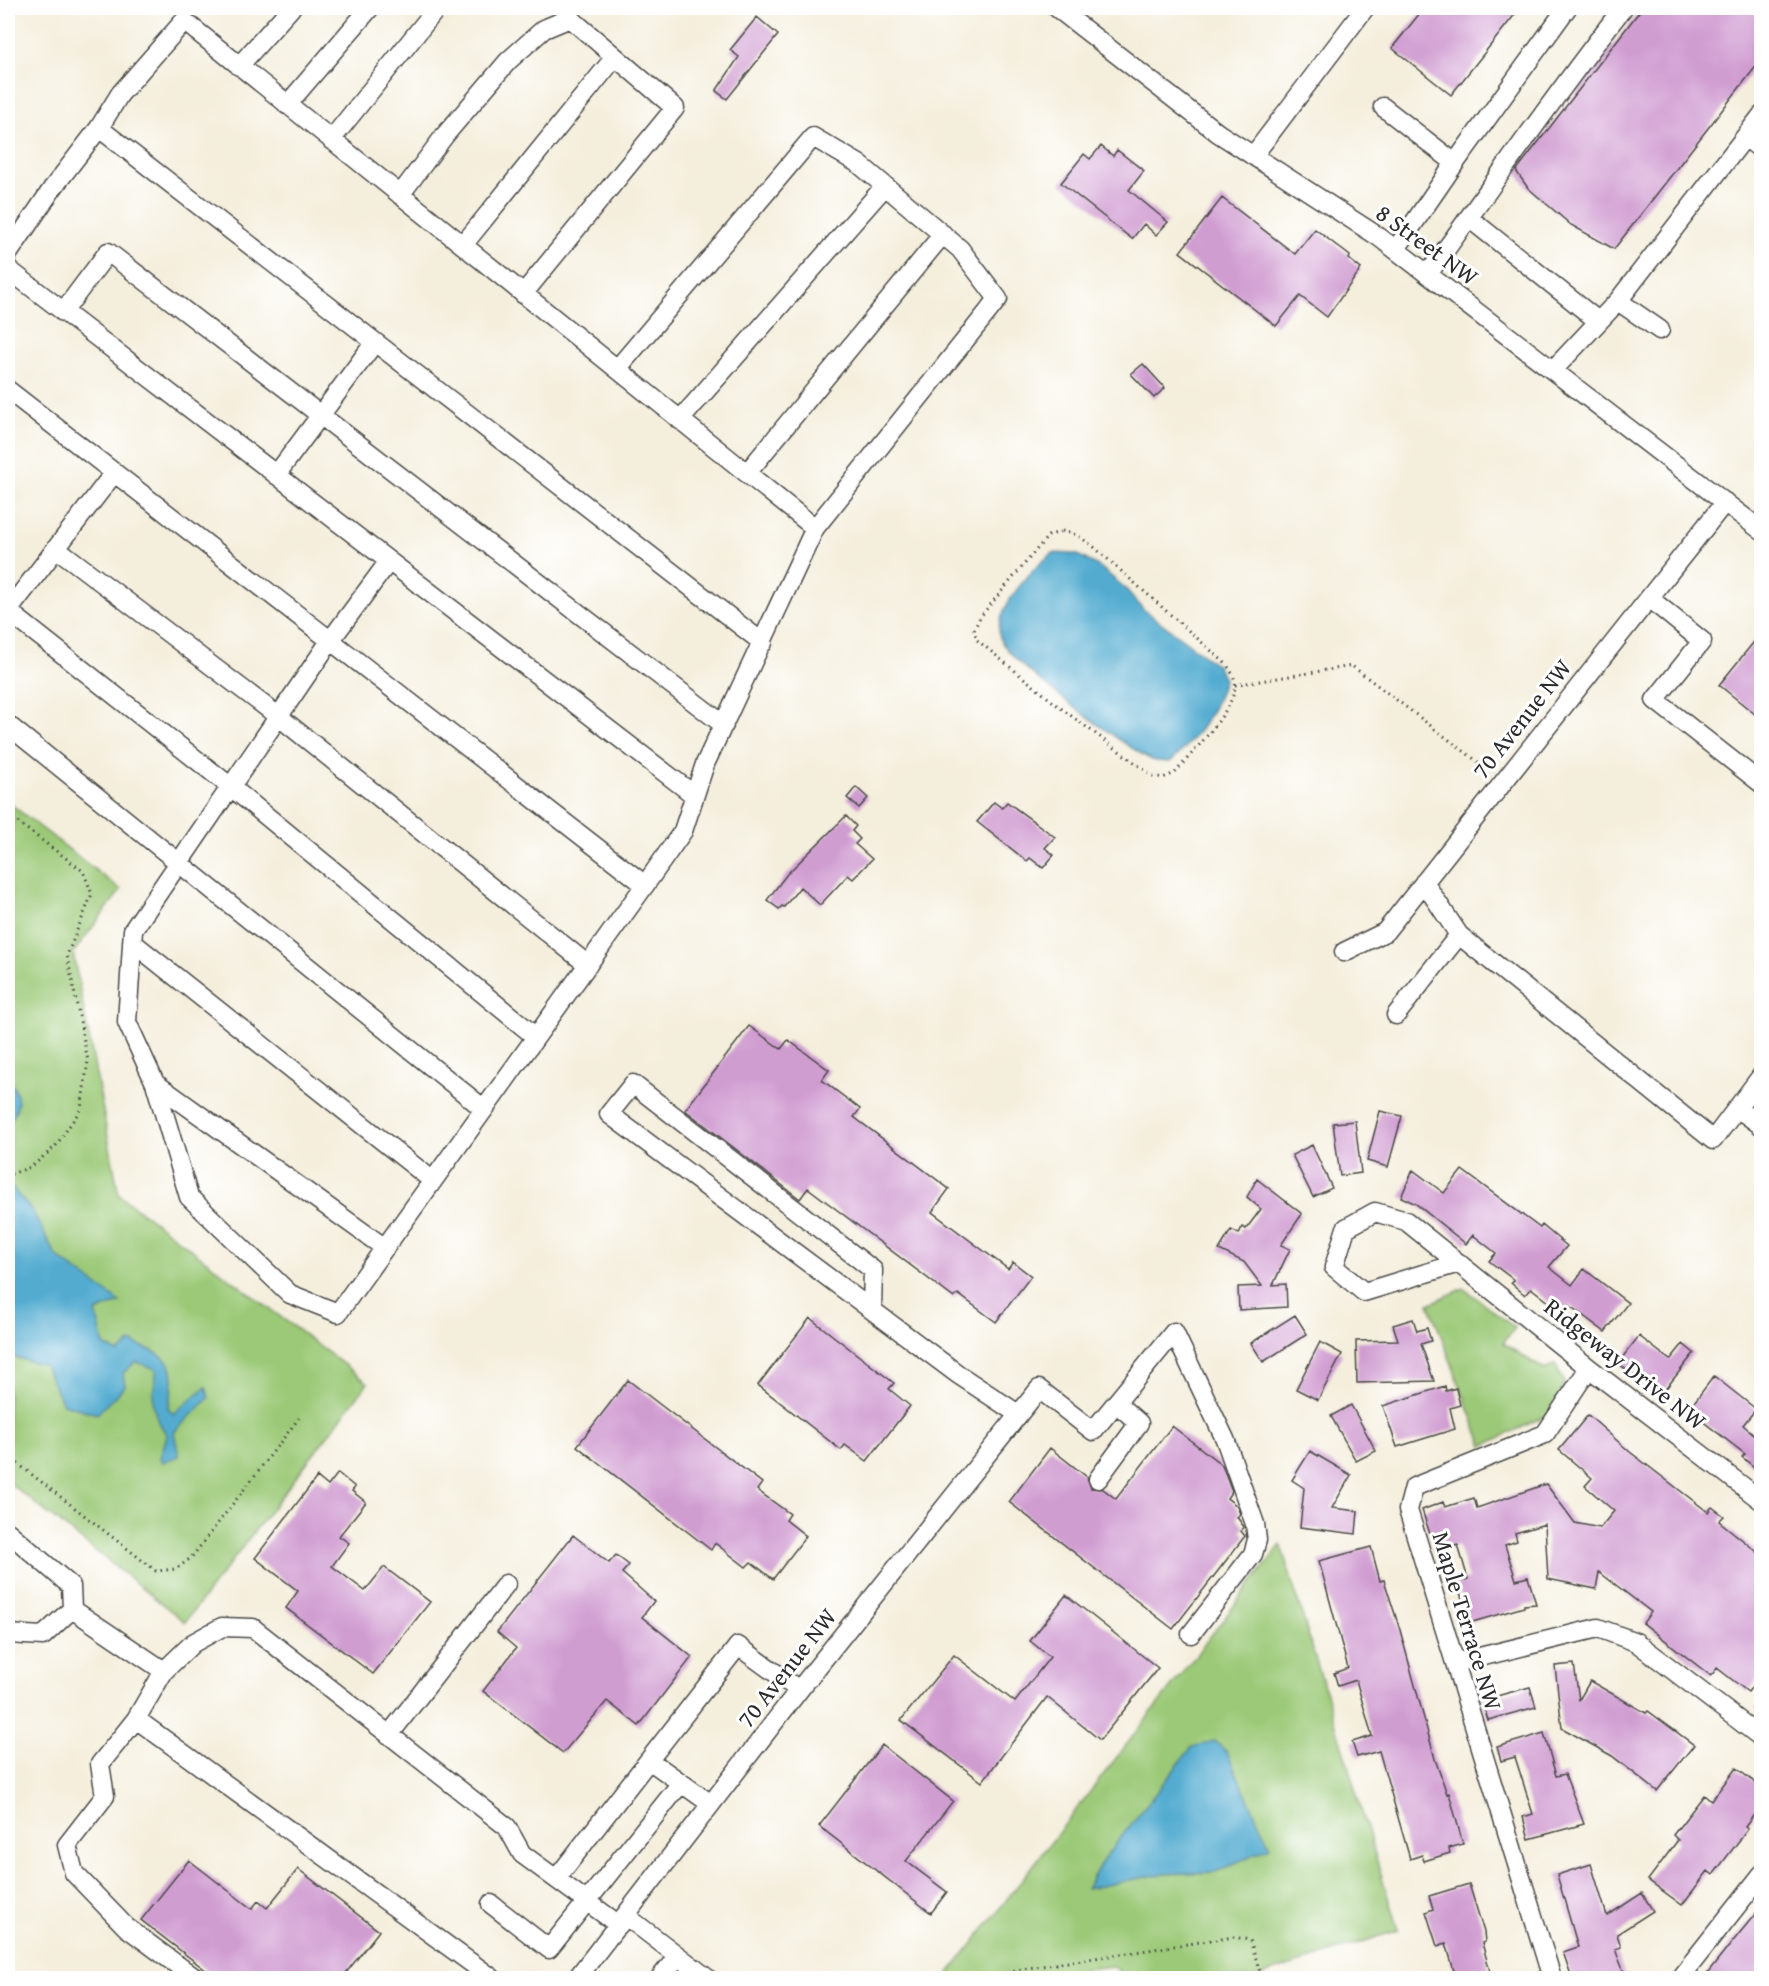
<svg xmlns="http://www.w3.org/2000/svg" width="1769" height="1986" font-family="'Gentium Book Plus',serif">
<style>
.green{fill:#9bc977;stroke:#637a51;stroke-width:1.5}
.water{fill:#53acd0;stroke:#3f6c7e;stroke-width:1.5}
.building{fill:#d09dd1}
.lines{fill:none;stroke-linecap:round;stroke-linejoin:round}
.minor-casing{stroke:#494846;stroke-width:21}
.path{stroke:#494846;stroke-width:3;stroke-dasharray:1.5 4.5;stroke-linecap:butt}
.minor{stroke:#fff;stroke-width:18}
.labels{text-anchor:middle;stroke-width:6;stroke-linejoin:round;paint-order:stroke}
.street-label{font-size:24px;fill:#2b2b2b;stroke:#fff}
</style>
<rect width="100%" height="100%" fill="#fff"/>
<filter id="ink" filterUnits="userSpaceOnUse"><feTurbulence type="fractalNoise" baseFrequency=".0167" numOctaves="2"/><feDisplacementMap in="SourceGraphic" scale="12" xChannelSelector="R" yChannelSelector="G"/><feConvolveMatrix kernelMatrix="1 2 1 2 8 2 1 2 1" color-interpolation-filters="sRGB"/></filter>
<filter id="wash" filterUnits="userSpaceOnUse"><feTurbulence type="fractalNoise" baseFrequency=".008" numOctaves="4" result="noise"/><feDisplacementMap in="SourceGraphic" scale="24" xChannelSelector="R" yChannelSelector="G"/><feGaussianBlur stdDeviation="1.35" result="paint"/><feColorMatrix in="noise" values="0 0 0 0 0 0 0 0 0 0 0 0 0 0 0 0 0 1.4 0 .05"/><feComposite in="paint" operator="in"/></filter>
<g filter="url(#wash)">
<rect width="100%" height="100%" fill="#f4eedc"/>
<path class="green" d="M8 802 121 890 73 953 119 1195 368 1383 185 1622 8 1482Z
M1464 1288 1515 1328 1503 1343 1545 1370 1555 1364 1564 1382 1558 1400 1549 1414 1483 1446 1429 1304Z
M1281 1545 1398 1930 1255 1978H1129L1112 1966 1020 1978H946Z"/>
<path class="water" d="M1053 553 1076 554 1100 567 1125 588 1143 609 1217 665 1224 679C1217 710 1194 742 1170 762 1164 761 1157 762 1152 760 1127 748 1006 661 1000 638 993 610 1032 568 1053 553Z
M8 1078C21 1097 21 1106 8 1125Z
M8 1183 33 1212 56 1256 120 1302 96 1312 104 1345 118 1353 131 1342C173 1358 179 1364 168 1408L173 1414 206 1387 209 1398 174 1432 179 1456 162 1462 160 1458 167 1436C160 1424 153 1413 153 1399 153 1388 157 1380 156 1369L136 1362 123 1373 125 1386 97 1414 63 1404 44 1365 8 1356Z
M1214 1741 1227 1752 1270 1847 1216 1872 1161 1874 1086 1889 1103 1860 1192 1747Z"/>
<g id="blocks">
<path class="building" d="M1424 8H1520L1451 95 1392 48Z
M1642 8H1761V60L1614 249 1571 225 1528 188 1516 171Z
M757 17 778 35 727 99 716 91 739 57 730 50Z
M1101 146 1113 156 1117 150 1144 171 1129 190 1168 222 1156 235 1144 224 1132 239 1061 183 1084 154 1090 159Z
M1222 198 1295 254 1315 229 1350 256 1349 259 1361 269 1327 317 1300 296 1276 326 1180 252Z
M1143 364 1165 388 1154 398 1131 374Z
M1761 633V719L1719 685Z
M856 787 868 798 859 808 847 798Z
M994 802 1002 808 1007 802 1055 837 1045 848 1054 855 1043 868 1030 858 1027 861 977 822Z
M846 816 856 826 852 831 860 839 855 844 872 859 853 879 848 875 820 905 800 887 784 907 782 906 779 909 767 900 787 874Z
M749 1026 781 1049 788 1040 829 1070 822 1080 860 1109 854 1117 949 1189 932 1212 1008 1269 1013 1262 1031 1276 996 1322 958 1294 954 1298 808 1188 800 1199 685 1110Z
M1380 1111 1402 1116 1388 1167 1367 1161Z
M1355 1121 1361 1173 1340 1176 1333 1123Z
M1312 1145 1332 1188 1313 1197 1292 1155Z
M1413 1170 1444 1193 1462 1170 1540 1228 1542 1225 1567 1246 1549 1267 1572 1285 1584 1269 1628 1303 1605 1332 1570 1306 1564 1314 1531 1288 1525 1295 1511 1283 1514 1280 1489 1261 1496 1253 1473 1235 1466 1244 1416 1204 1401 1197Z
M1257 1179 1302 1214 1281 1245 1290 1249 1273 1285 1286 1284 1287 1307 1239 1310 1238 1287 1262 1286 1244 1262 1219 1250 1231 1230 1239 1234 1242 1227 1246 1229 1261 1209 1247 1197Z
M1295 1315 1307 1334 1263 1362 1251 1343Z
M810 1318 894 1383 889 1389 910 1406 867 1461 845 1445 841 1450 758 1385Z
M1413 1319 1417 1331 1427 1328 1431 1341 1421 1344 1434 1381 1357 1383 1356 1341 1398 1340 1393 1325Z
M1639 1336 1670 1360 1683 1344 1694 1353 1660 1396 1618 1363Z
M1320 1342 1342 1354 1318 1400 1296 1389Z
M1714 1376 1756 1409 1743 1425 1761 1440V1473L1742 1457 1745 1454 1688 1410Z
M628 1380 762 1483 757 1490 790 1514 786 1520 806 1536 773 1579 751 1562 746 1567 715 1543 711 1550 577 1446Z
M1445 1386 1446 1391 1456 1388 1460 1405 1450 1408 1455 1429 1397 1447 1383 1406Z
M1351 1405 1376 1451 1356 1461 1331 1416Z
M1588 1415 1630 1452 1708 1512 1712 1507 1724 1516 1719 1521 1761 1555V1675L1748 1692 1717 1668 1711 1676 1643 1623 1651 1612 1599 1572 1596 1589 1548 1579 1545 1524 1515 1533 1517 1541 1505 1545 1516 1580 1528 1577 1536 1604 1524 1605V1607L1469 1623 1457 1582 1468 1579 1458 1545 1436 1552 1422 1510 1443 1502 1445 1507 1474 1498 1477 1508 1546 1484 1575 1523 1600 1528 1614 1511 1585 1486 1592 1478 1559 1450Z
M1172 1426 1222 1465 1232 1491 1227 1498 1237 1506 1240 1514 1237 1517 1244 1527 1241 1531 1245 1536 1173 1629 1009 1502 1050 1448 1087 1477 1091 1488 1103 1489 1116 1499Z
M1310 1451 1351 1475 1332 1508 1358 1511 1356 1534 1300 1527 1304 1488 1292 1480Z
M338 1473 355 1487 352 1491 366 1502 339 1536 349 1543 332 1566 365 1591 384 1567 430 1602 373 1674 286 1608 298 1591 255 1558 317 1477 328 1486Z
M573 1535 609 1563 616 1555 629 1565 622 1573 654 1601 642 1617 692 1657 639 1726 607 1701 563 1753 483 1691 516 1648 497 1632Z
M1371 1547 1380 1581 1384 1580 1400 1630 1435 1759 1447 1794 1449 1793 1463 1844 1449 1848 1450 1853 1424 1861 1422 1855 1410 1859 1379 1751 1357 1757 1352 1742 1372 1736 1356 1680 1338 1686 1334 1673 1348 1668 1319 1561Z
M1066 1595 1158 1668 1100 1740 1047 1697 982 1782 901 1720 954 1655 1015 1702 1050 1657 1030 1641Z
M1574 1664 1579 1700 1590 1681 1646 1713 1648 1711 1694 1745 1657 1791 1612 1756 1562 1728 1555 1666Z
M1530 1687 1536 1707 1488 1720 1482 1700Z
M1544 1733 1556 1776 1565 1774 1584 1824 1529 1839 1523 1817 1533 1814 1515 1757 1501 1761 1497 1747Z
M882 1745 953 1801 906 1861 947 1892 931 1913 819 1826Z
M1736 1768 1761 1787V1805L1745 1827 1748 1829 1713 1875 1708 1871 1682 1905 1648 1880 1678 1840 1673 1835 1704 1795 1711 1801Z
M189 1860 252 1909 258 1901 267 1908 298 1869 379 1931 342 1978H216L141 1920Z
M1591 1864 1607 1916 1642 1893 1653 1911 1617 1934 1621 1947 1615 1949 1626 1978H1572L1563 1952 1578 1947 1557 1875Z
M1469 1884 1484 1932 1485 1942 1482 1943 1492 1978H1456L1446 1943 1437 1946 1426 1912 1433 1909 1429 1896Z
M1761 1907V1978H1704L1738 1935Z"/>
</g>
</g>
<g filter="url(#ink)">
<use href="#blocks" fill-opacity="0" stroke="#494846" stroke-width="1.5"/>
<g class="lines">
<defs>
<path id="minor" d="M1057 8 1218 133 1379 237 1762 531
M239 66 291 8
M287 105 370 8
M1383 107 1455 163 1396 249
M99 128 763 643
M1745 137 1762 150
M331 140 437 8
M1253 156 1365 8
M1455 163 1567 8
M400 195 445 135 508 61 544 29 570 18 675 108 523 294
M1469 218 1598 321
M463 245 615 57
M8 254 52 189 99 128 120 94 184 21 815 528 705 764 683 831 645 885
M8 269 694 795
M1428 274C1493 185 1555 94 1623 8
M1618 301 1660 330
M63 312 108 252 724 725
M617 369 813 137 859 164 960 249 998 299 815 528
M1553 370 1618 301 1762 115
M8 390C220 555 432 720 645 885L338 1313 290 1294 189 1197 155 1083 127 1022 133 930 330 641 389 561
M680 420 885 186
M747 473 943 234
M276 475 375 342
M56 548 278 716 588 965
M1649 598 1702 641 1655 700 1762 784
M8 611 231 787 536 1037
M8 611 114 473
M8 725 484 1109
M1424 882 1459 935 1713 1140 1762 1075
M132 942 433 1181
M1344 952 1385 932 1725 502
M1396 1015 1459 935
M155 1083 385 1248
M1737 1108 1762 1126
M1459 1263 1364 1292 1334 1267 1346 1228 1375 1212 1406 1221 1589 1368 1762 1501
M872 1310 873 1270 633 1084 609 1114 959 1375 1018 1414
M1098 1479 1139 1423 1116 1403
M8 1532 71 1586 72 1609
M8 1634 43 1636 72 1609 164 1671
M1455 1663 1598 1628 1636 1642 1762 1738
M136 1719 164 1671 193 1643 222 1627 253 1628 507 1827 522 1854 619 1925
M389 1735 506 1584
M649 1760 711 1804
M556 1879 738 1646 799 1690
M491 1904 549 1949 681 1783
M626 1916 707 1978
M195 1978 126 1927 74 1873 67 1845 105 1796 100 1764 136 1719 492 1978
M577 1978 799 1690 1039 1389 1093 1431 1174 1332 1225 1439 1255 1524 1257 1540 1253 1554 1191 1634
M660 1978 678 1956
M1552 1978 1408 1510 1414 1487 1545 1434 1589 1368
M1680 1978 1762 1874"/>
</defs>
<use href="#minor" class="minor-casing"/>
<path class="path" d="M1062 531 1077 535 1094 547 1224 662C1230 669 1234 674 1235 683 1237 708 1191 753 1175 773L1163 778 1153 776 1062 709 977 640 974 630 980 617 1048 536Z
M1235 685 1352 666 1490 771
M8 815 83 871 92 894 67 955 88 1061 81 1109 55 1147 31 1167 8 1175
M8 1456 156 1571 176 1569 191 1558 299 1418
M1752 1710 1762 1697
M997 1978 1015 1970 1234 1937 1250 1940 1262 1978"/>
<use href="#minor" class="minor"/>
</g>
</g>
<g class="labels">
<g class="street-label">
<text transform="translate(1427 245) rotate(36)" y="8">8 Street NW</text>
<text transform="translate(1522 719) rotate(-52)" y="8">70 Avenue NW</text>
<text transform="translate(1625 1364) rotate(38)" y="8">Ridgeway Drive NW</text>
<text transform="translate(1467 1621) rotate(73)" y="8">Maple Terrace NW</text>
<text transform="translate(787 1668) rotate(-52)" y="8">70 Avenue NW</text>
</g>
</g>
<rect width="1769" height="1986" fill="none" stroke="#fff" stroke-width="30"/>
</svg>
